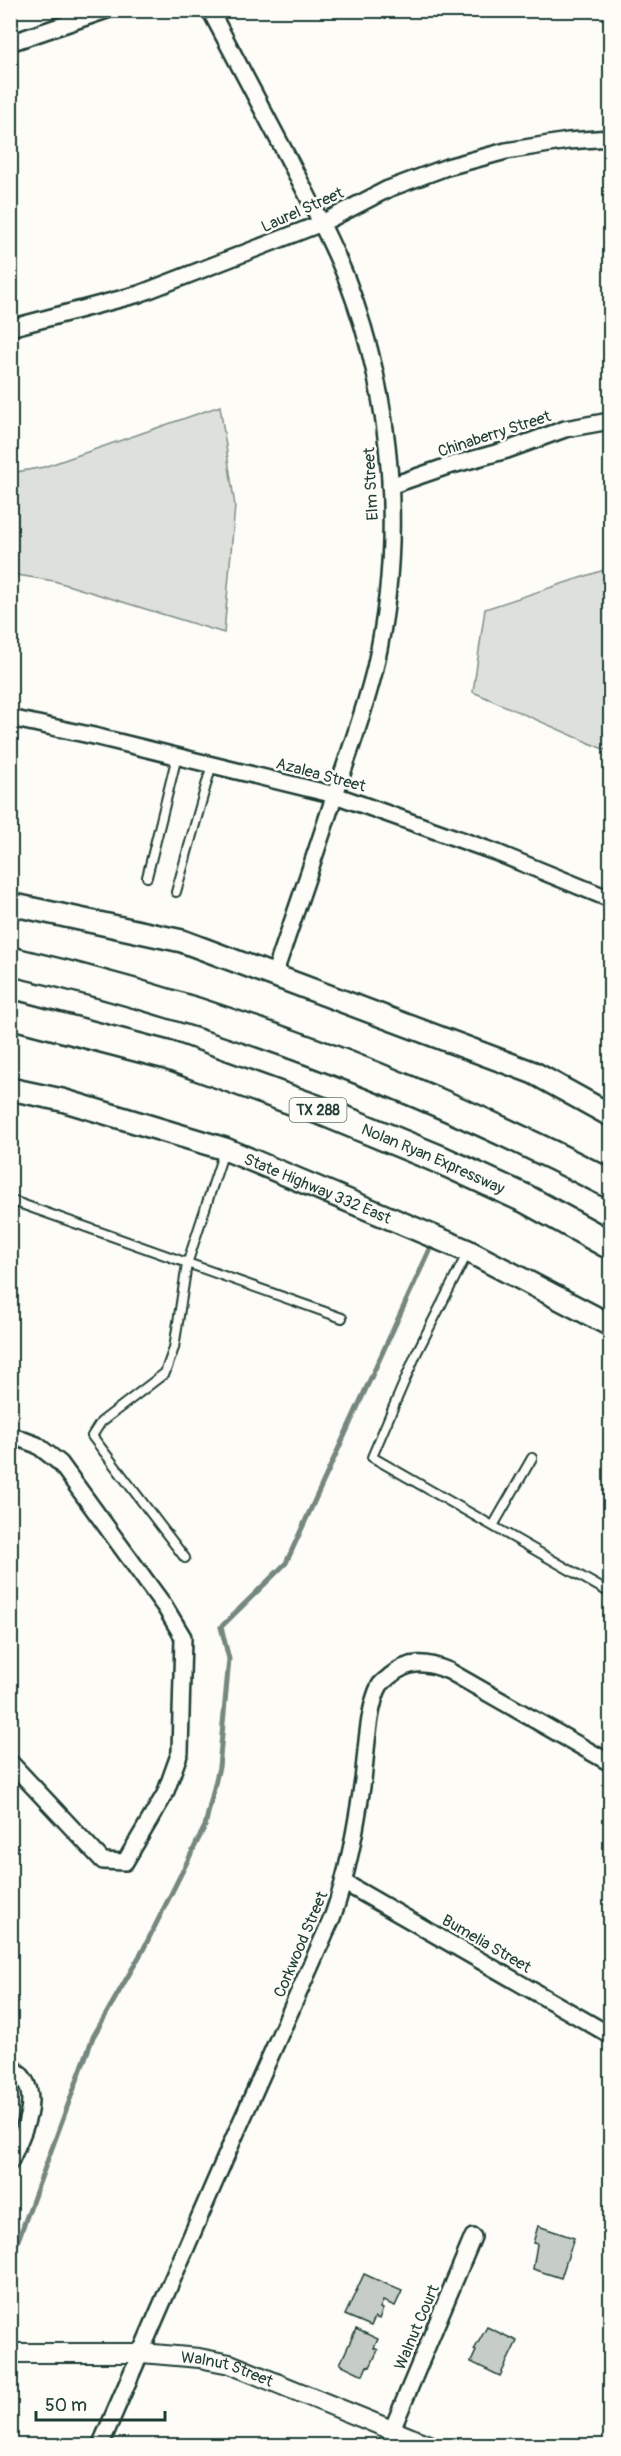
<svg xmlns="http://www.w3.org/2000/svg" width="621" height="2456" font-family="Pangolin,sans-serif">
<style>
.green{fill:#dde0db;stroke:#7e8e88;stroke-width:1.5}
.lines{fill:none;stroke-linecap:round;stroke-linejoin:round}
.stream{stroke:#75877f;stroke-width:5}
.building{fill:#c6cdc7;stroke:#1f3d34;stroke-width:1.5}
.service-casing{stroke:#1f3d34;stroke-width:12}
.minor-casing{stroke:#1f3d34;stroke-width:20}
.tertiary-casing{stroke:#1f3d34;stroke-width:22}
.secondary-casing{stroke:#1f3d34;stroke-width:26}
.motorway-casing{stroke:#1f3d34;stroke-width:32}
.service{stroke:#fdfcf7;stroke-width:8}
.minor{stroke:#fdfcf7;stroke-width:15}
.tertiary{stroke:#fdfcf7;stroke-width:18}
.secondary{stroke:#fdfcf7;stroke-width:21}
.motorway{stroke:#fdfcf7;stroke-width:27}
.labels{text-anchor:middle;stroke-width:5;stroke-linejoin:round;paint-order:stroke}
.shield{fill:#fdfcf7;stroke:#62766e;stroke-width:1.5}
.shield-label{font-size:15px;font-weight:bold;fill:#1f3d34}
.street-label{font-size:16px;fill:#1f3d34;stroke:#fdfcf7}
</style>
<rect width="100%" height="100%" fill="#fdfcf7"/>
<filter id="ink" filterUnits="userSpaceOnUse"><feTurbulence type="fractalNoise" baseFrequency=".0167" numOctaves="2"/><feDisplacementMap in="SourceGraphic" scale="12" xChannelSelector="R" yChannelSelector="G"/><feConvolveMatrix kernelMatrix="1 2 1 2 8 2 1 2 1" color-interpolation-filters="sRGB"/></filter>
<g filter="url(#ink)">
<path class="green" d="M220 406 235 506 224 633 54 581 11 574V473L44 467Z
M610 568V752L473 692 485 609Z"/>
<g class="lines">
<path class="stream" d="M10 2262 93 2037 143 1950 205 1826 219 1767 229 1659 221 1627 286 1563 430 1249"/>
</g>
<path class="building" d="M538 2226 574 2238 561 2278 533 2269 537 2244 533 2243Z
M364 2274 402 2291 395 2306 383 2301 380 2308 383 2309 379 2319 375 2317 371 2326 345 2315Z
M487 2327 517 2341 500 2376 471 2362 476 2351 474 2350Z
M356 2329 378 2339 374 2348 378 2350 370 2367 367 2366 363 2375 340 2364Z"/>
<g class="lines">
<defs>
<path id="service" d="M147 877 177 756
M176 892 212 764
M10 1200 342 1318
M467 1254 417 1352 372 1457 610 1593
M493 1526 532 1458
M185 1558 92 1436 101 1422 165 1373 174 1348 187 1264 224 1151"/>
<path id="minor" d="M210 10C236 59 261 107 287 156 308 197 330 237 347 280 394 402 404 541 375 668 364 713 348 757 333 800 314 859 294 917 274 975
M10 43 107 10
M10 328 139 294 322 223 388 189 447 167 506 151 568 141 610 138
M390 486 445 467 507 450 565 429 610 421
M10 718 94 736 335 795 495 852 610 899
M10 1435 37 1445 60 1463 165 1607 183 1637 180 1752 165 1794 125 1862 103 1861 10 1762
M345 1883 610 2035
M10 2065C15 2069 21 2074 24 2079 40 2103 20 2139 10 2162
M392 2430 473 2237
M100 2446 236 2133 332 1918C348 1874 356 1827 363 1780 366 1756 368 1705 380 1685 382 1682 387 1679 390 1676 409 1660 426 1661 449 1671L610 1763"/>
<g id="tertiary">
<path id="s1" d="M10 2353H142L199 2358 230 2364 431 2446"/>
</g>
<g id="secondary">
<path d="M10 904 182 941 534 1073 610 1115"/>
<path id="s2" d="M10 1089 62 1100 225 1149 468 1251 610 1325"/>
</g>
<g id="motorway">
<path d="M10 961C219 1009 420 1086 610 1184"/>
<path id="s3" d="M10 1014 167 1055 327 1113 441 1160 526 1199 610 1245"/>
</g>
</defs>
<use href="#service" class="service-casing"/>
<use href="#minor" class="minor-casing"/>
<use href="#tertiary" class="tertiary-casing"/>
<use href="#secondary" class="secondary-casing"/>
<use href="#motorway" class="motorway-casing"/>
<use href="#service" class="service"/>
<use href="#minor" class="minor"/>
<use href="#tertiary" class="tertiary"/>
<use href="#secondary" class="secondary"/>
<use href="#motorway" class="motorway"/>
</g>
</g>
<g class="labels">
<rect class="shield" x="289.5" y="1098" width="57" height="24" rx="4.5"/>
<g class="shield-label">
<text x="318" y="1115">TX 288</text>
</g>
<g class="street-label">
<text transform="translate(302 209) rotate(-24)" y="6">Laurel Street</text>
<text transform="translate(494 433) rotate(-18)" y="6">Chinaberry Street</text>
<text transform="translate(370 484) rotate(-93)" y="6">Elm Street</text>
<text transform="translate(321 774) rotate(15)" y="6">Azalea Street</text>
<text dy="6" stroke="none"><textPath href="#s3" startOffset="448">Nolan Ryan Expressway</textPath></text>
<text dy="6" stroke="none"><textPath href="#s2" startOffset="324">State Highway 332 East</textPath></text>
<text transform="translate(487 1943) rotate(30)" y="6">Bumelia Street</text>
<text transform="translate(300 1944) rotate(-67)" y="6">Corkwood Street</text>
<text transform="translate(416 2327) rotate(-67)" y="6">Walnut Court</text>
<text dy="6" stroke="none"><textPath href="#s1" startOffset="219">Walnut Street</textPath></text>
</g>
</g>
<rect width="621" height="2456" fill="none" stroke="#fdfcf7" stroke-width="36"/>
<rect x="18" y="18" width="585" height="2420" fill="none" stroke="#1f3d34" stroke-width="2" filter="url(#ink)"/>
<path d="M36 2411v9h129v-9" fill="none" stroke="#1f3d34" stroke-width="3"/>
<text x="45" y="2411" font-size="18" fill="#1f3d34" stroke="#fdfcf7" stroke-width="4.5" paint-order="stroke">50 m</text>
</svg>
